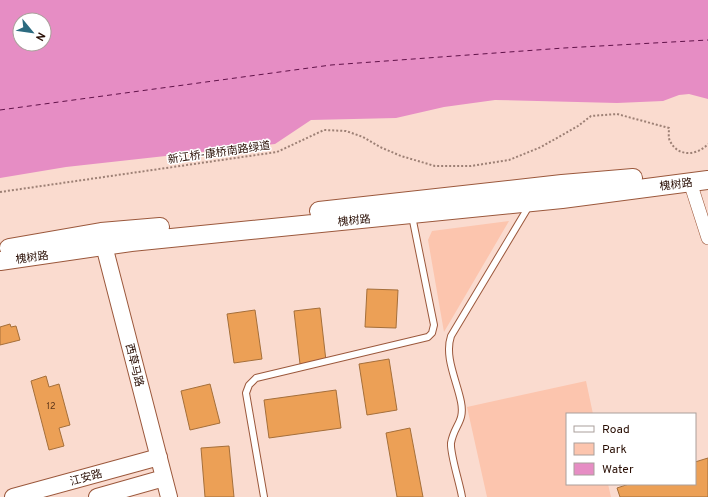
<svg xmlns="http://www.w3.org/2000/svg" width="708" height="497" font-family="Overpass,'Noto Sans SC',sans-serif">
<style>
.green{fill:#fcc5ae}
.water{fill:#e68dc4;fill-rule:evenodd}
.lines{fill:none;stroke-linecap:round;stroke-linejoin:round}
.ferry{stroke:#611249;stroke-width:1;stroke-dasharray:5 4;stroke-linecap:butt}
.building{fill:#eca056;stroke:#a56f3a}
.service-casing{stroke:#9b583c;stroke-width:8}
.minor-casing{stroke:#9b583c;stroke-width:14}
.tertiary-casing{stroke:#9b583c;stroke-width:18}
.secondary-casing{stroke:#9b583c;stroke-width:20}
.path{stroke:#9d8075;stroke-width:2;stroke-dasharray:2 2;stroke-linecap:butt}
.service{stroke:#fff;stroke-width:6}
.minor{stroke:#fff;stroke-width:13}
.tertiary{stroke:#fff;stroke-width:16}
.secondary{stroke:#fff;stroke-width:18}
.labels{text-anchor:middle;stroke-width:3;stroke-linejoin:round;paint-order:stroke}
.number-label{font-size:9px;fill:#5a3319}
.street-label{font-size:11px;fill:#2a0f05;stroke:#fff}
</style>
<rect width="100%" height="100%" fill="#fadbcf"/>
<path class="green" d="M509 221 444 332 428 240 432 231Z
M586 381 593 414H567V484H608L611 497H487L467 407Z"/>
<path class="water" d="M0 0H708V99L689 94 679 95 663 101 617 103 495 100 444 107 396 118 311 120 275 144 66 167 0 178ZM20 20H44V44H20Z"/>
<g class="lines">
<path class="ferry" d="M0 110 331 65 564 48 708 40"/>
</g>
<path class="building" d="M367 289 398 290 396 328 365 327Z
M320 308 326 361 300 364 294 311Z
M255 310 262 359 234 363 227 314Z
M10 324 11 327 16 326 20 340 0 345V327Z
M389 359 397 410 367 415 359 364Z
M46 376 49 387 59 384 70 425 59 428 64 446 49 450 31 381Z
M210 384 220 423 190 430 181 391Z
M336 390 341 428 269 438 264 400Z
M410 428 423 497H397L386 433Z
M229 446 234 497H205L201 448Z
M708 458V497H620L617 488 629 484H695V462Z"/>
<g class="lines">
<defs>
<path id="service" d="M264 497 246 393 249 385 256 378 428 337 432 333 434 325 412 216
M462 497C460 484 450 454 451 443 454 425 465 422 461 402 457 381 444 357 451 336L529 206"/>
<path id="minor" d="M690 182 708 238"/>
<path id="tertiary" d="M101 234 169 497
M13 497 159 457
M97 497 164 478"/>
<path id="secondary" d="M319 211 562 184 633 178
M9 248 101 232 160 227
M0 261 131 242 562 199 708 180"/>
</defs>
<use href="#service" class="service-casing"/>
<use href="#minor" class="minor-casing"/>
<use href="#tertiary" class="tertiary-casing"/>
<use href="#secondary" class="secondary-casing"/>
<path class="path" d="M0 192 277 152 324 130 346 131 363 137 380 147 401 156 435 166H471L509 160 541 147 578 126 591 116 617 114 669 128C669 131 668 138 670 141 678 158 698 155 708 144"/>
<use href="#service" class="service"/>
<use href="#minor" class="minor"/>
<use href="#tertiary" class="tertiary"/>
<use href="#secondary" class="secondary"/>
</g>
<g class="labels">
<g class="number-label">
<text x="51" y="409">12</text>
</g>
<g class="street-label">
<text transform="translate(219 152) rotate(-8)" y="4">新江桥-康桥南路绿道</text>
<text transform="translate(676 184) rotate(-7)" y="4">槐树路</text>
<text transform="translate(354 220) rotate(-6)" y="4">槐树路</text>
<text transform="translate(32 257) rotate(-8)" y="4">槐树路</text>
<text transform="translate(135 365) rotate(76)" y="4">西草马路</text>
<text transform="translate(86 477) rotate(-15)" y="4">江安路</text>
</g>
</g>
<rect x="566" y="413" width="130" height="72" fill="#ffffff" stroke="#aa9f9b"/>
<rect x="574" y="426" width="20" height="6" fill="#ffffff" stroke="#aa9f9b"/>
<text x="602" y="433" font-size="12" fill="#2a0f05">Road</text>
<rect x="574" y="443" width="20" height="12" fill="#fcc5ae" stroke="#aa9f9b"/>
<text x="602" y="453" font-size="12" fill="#2a0f05">Park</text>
<rect x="574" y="463" width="20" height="12" fill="#e68dc4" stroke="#aa9f9b"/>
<text x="602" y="473" font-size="12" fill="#2a0f05">Water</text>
<g transform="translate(32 32) rotate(119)"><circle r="19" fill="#ffffff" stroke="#aa9f9b"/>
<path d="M0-3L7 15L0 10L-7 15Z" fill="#2c6b80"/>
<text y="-6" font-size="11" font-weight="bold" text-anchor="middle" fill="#2a0f05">N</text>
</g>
</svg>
